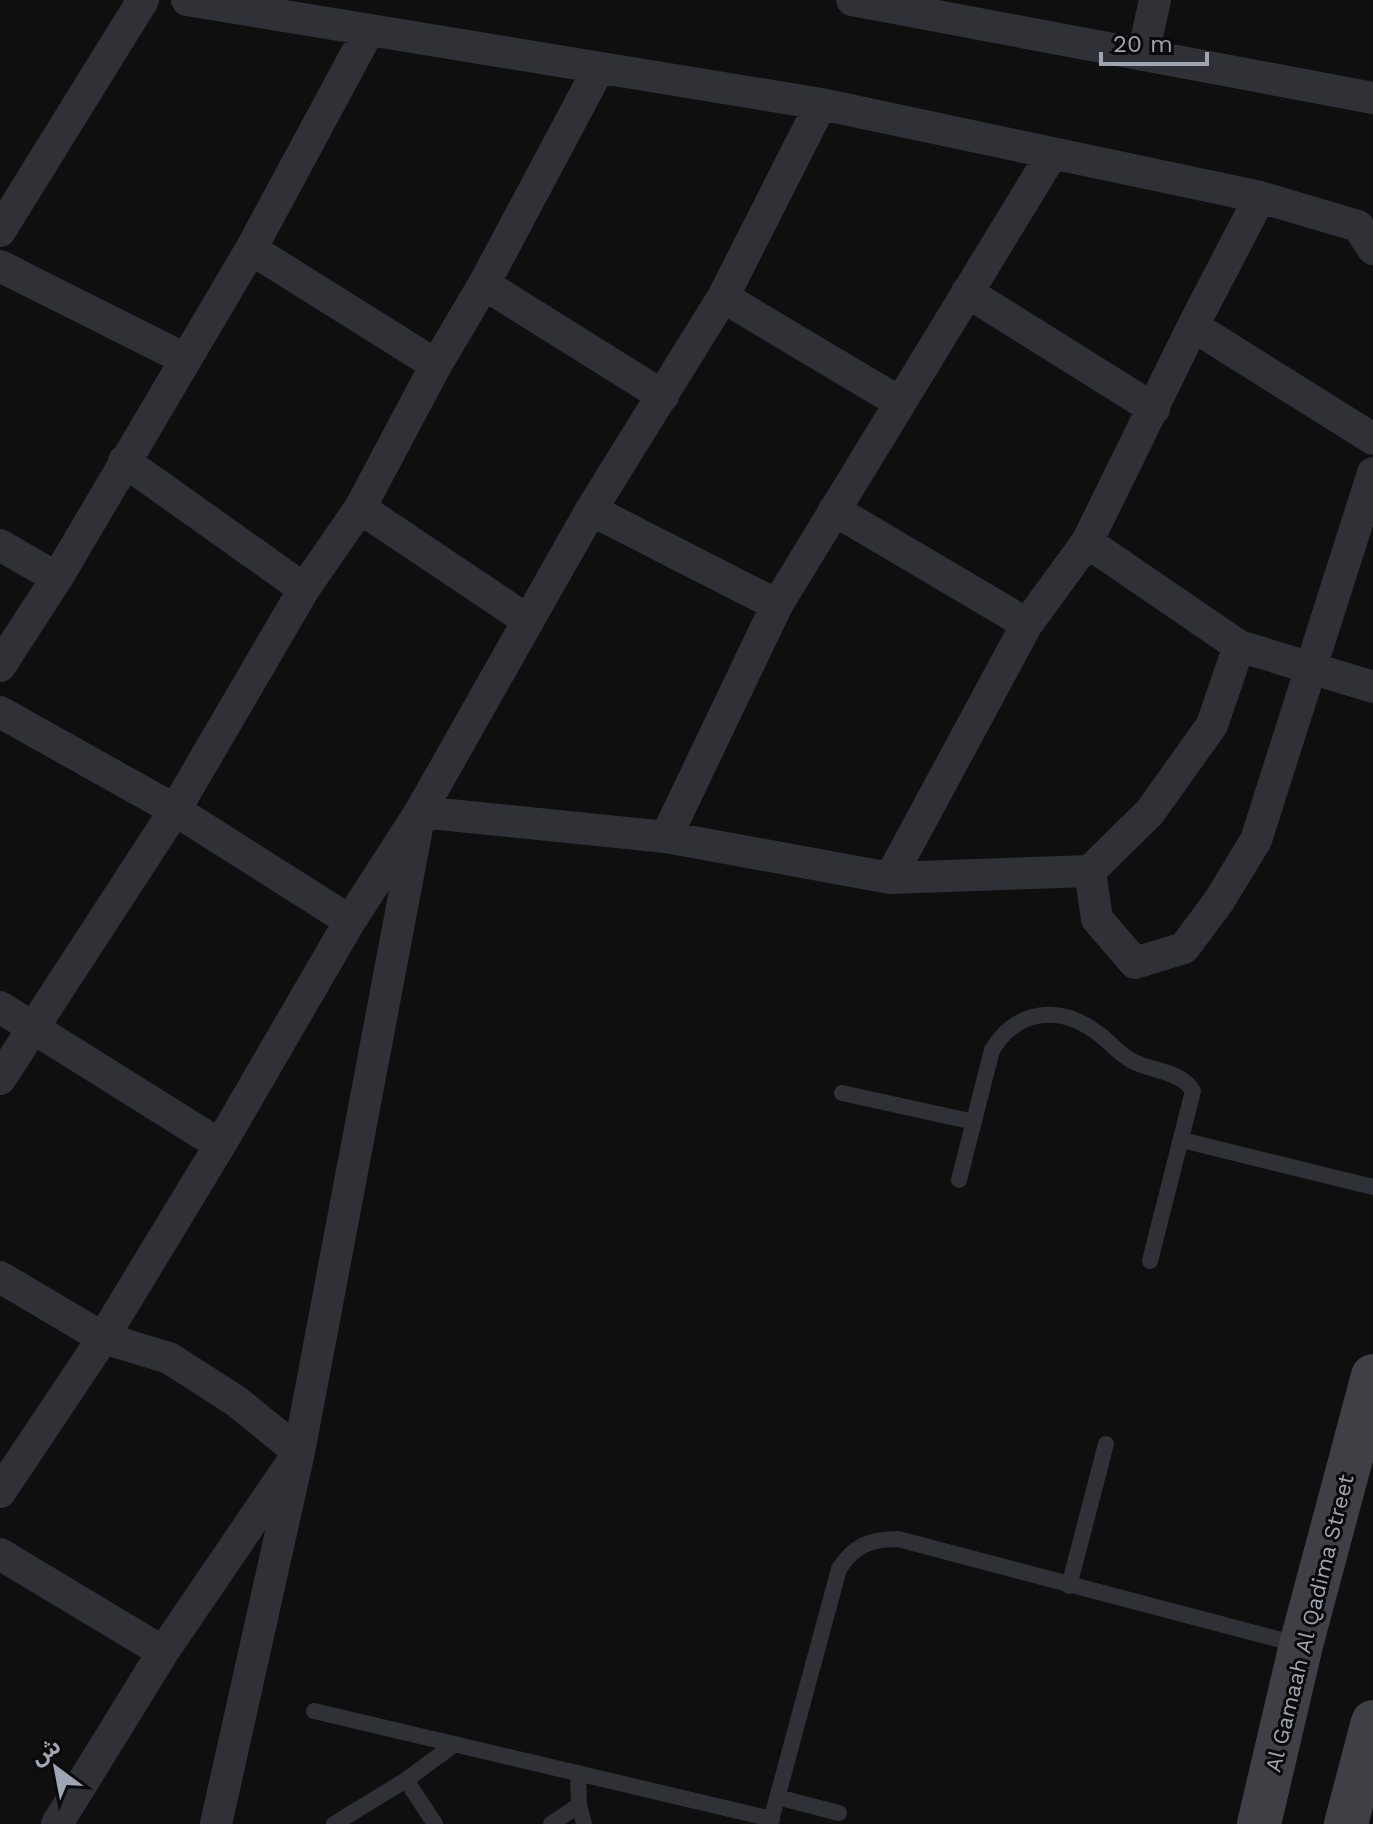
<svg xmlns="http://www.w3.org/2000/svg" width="1373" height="1824" font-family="'Work Sans','Noto Sans Arabic',sans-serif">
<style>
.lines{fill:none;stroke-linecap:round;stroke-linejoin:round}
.service{stroke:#303136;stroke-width:16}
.minor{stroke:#303136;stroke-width:32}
.secondary{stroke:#3e4046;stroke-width:44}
.labels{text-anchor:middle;stroke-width:6;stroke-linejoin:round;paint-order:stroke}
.street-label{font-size:22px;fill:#9fa5b3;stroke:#0a0a0b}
</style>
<rect width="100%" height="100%" fill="#0f0f10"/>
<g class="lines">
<path class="service" d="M842 1093 974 1122
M1182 1140 1373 1187
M959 1180 992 1050C1017 1009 1060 1004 1099 1034 1110 1042 1119 1054 1132 1061 1151 1071 1182 1071 1193 1091L1150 1261
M1069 1586 1106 1444
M314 1711 772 1819
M578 1773 579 1805 584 1824
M406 1780 435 1824
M777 1797 839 1813
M334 1824 406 1780 455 1744
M551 1824 579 1805
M770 1824 839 1569C854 1545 871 1539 898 1539L1300 1645"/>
<path class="minor" d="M187 0 821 104 723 297 591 510 420 812 299 1452 216 1824
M852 0 1373 98
M1143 55 1155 0
M821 104 1260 197 1358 226 1373 249
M0 231 143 0
M251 249 436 365
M0 266 185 359
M484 284 663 396
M967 292 1154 409
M723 297 899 402
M1193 326 1373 439
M124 461 304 589
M360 508 527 620
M591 510 777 605
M834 510 1027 624
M1087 542 1193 326 1260 197
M0 545 57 578
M0 666 57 578 251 249 369 30
M0 712 175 810 350 921 220 1145 103 1338 0 1492
M666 837 777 605 1052 154
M1090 871 1150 812 1212 725 1239 646 1373 687
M890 878 1027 624 1087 542 1239 646
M350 921 420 812 666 837 890 878 1090 871 1097 919 1135 963 1184 948 1219 901 1256 840 1373 473
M0 1007 220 1145
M0 1079 175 810 304 589 360 508 436 365 484 284 599 68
M0 1277 103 1338 169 1358 236 1401 299 1452 163 1652 57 1824
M0 1554 163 1652"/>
<path class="secondary" d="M1259 1824 1301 1645 1373 1376
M1346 1824 1373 1722"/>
</g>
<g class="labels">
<g class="street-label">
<text transform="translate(1309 1623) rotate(-76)" y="8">Al Gamaah Al Qadima Street</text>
</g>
</g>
<g transform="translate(56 1768) rotate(328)" stroke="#0a0a0b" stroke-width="6" paint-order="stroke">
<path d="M0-6L14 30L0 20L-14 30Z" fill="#9fa5b3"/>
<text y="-12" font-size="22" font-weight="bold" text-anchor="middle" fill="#9fa5b3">ش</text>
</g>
<path d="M1101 52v12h106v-12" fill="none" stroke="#9fa5b3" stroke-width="4"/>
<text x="1113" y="52" font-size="24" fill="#9fa5b3" stroke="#0a0a0b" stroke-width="6" paint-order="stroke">20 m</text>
</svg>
